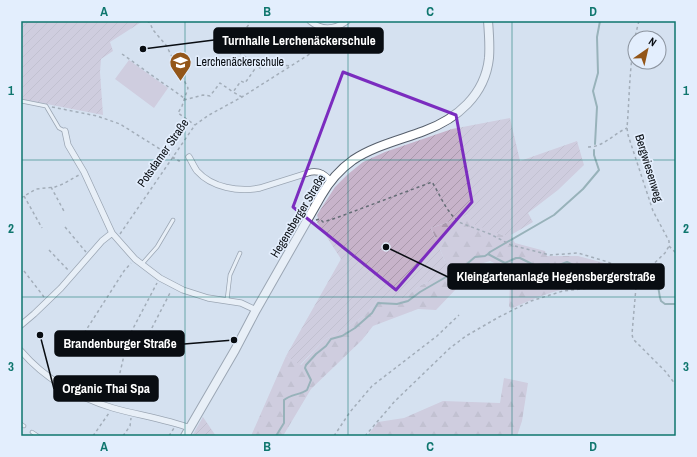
<svg xmlns="http://www.w3.org/2000/svg" width="697" height="457" font-family="'Archivo Narrow',sans-serif">
<style>
.forest{fill:url(#forest-firs)}
.garden{fill:url(#garden-furrows)}
.pitch{fill:#c7b3ca}
.lines{fill:none;stroke-linecap:round;stroke-linejoin:round}
.stream{stroke:#4e7978;stroke-width:2}
.lane-casing{stroke:#555e6b;stroke-width:4.5}
.street-casing{stroke:#555e6b;stroke-width:7}
.secondary-casing{stroke:#555e6b;stroke-width:10}
.path{stroke:#656d76;stroke-width:1.5;stroke-dasharray:3 3;stroke-linecap:butt}
.lane{stroke:#fff;stroke-width:3}
.street{stroke:#fff;stroke-width:5.5}
.secondary{stroke:#fff;stroke-width:8}
.marked{fill:none;stroke:#7b2cbf;stroke-width:3;stroke-linejoin:round}
.grid{fill:none;stroke:#0f766e;stroke-width:1;stroke-opacity:0.55}
.labels{text-anchor:middle;stroke-width:3.5;stroke-linejoin:round;paint-order:stroke}
.poi-label{font-size:12px;fill:#090d12;stroke:#e3eefd;text-anchor:start}
.street-label{font-size:12px;fill:#090d12;stroke:#e3eefd}
.leader{fill:none;stroke:#090d12;stroke-width:1.5}
.callout-dot{fill:#090d12;stroke:#e3eefd;stroke-width:1.5}
.callout{fill:#090d12;stroke:#090d12;stroke-width:1.5}
.callout-label{font-size:13px;text-anchor:middle;font-weight:bold;fill:#fff}
.neatline{fill:none;stroke:#0f766e;stroke-width:1.5}
.grid-label{font-size:13px;text-anchor:middle;font-weight:bold;fill:#0f766e}
</style>
<defs>
<pattern id="forest-firs" width="22" height="20" patternUnits="userSpaceOnUse"><rect width="22" height="20" fill="#c7b3ca"/><path d="M5 1l3.5 6h-7zM16 11l3.5 6h-7z" fill="#aa99ac"/></pattern>
<pattern id="garden-furrows" width="10" height="10" patternUnits="userSpaceOnUse"><rect width="10" height="10" fill="#c7b3ca"/><path d="M-1 1l2-2M0 10L10 0M9 11l2-2" fill="none" stroke="#aa99ac"/></pattern>
</defs>
<rect width="100%" height="100%" fill="#d6e1f0"/>
<path class="forest" d="M468 215 502 235H511L515 243 545 251 547 256H578L608 264 639 277 636 283 632 287C620 288 607 285 595 285 565 286 538 296 511 309L509 306 510 284 505 268 490 261 480 264 436 310 418 309 373 326 362 340 311 389 283 436H251L286 356 301 365 324 340 344 329 365 315 377 301 383 298H404L421 285 450 273 431 228Z
M504 378 528 383 522 421 517 436H367L378 422 404 418 443 401 500 403Z"/>
<path class="garden" d="M21 21H143L110 42 113 51 101 59 100 72 103 115 21 99Z
M510 118 520 161 577 141 584 165 558 190 528 213 533 222 511 235H502L473 224 468 215 431 228 450 273 421 285 404 298H383L377 301 365 315 344 329 324 340 300 365 286 356 341 259 317 222 318 218 317 215 335 187 347 175 363 162 385 152 452 129Z
M203 417 216 436H192Z"/>
<path class="pitch" d="M129 60 168 88 154 108 115 79Z"/>
<g class="lines">
<path class="stream" d="M595 144 597 107 593 91 598 73 597 37 600 21
M488 254 490 252 554 215 583 189 599 170 594 155V150
M276 436 284 423V400C291 394 300 395 307 390L311 380 305 368 306 365 316 354 326 346 331 339 342 336 355 328 372 313 378 303 397 304 408 301 420 292 446 277 460 274 468 263 475 257 485 256 488 254 505 263 516 258H520L534 265 548 264 554 267 567 262 583 270 599 268 608 272 625 275 641 283 655 280C660 285 658 294 661 301L665 304H676"/>
<defs>
<path id="lane" d="M21 101 46 106 59 128 65 131
M142 264 157 247 173 220
M227 300 230 275 240 253
M21 424 24 426
M32 432 38 436"/>
<path id="street" d="M310 21C322 31 334 30 347 21
M65 131 68 145 84 172 112 233 135 259 160 278 183 290 208 298 241 303 256 310
M189 157C192 162 194 167 197 171 212 188 239 192 260 188L311 172C321 171 324 174 331 181
M21 325 34 314 61 288 102 241 112 233
M21 351C46 380 76 397 113 408 138 415 165 419 190 428"/>
<path id="secondary" d="M185 436 235 350 256 310 321 196C329 182 339 170 353 160 374 146 400 140 424 131 457 119 485 95 489 58 490 45 489 33 488 21"/>
</defs>
<use href="#lane" class="lane-casing"/>
<use href="#street" class="street-casing"/>
<use href="#secondary" class="secondary-casing"/>
<path class="path" d="M147 21 150 23 153 30 166 45 188 88 182 106 178 113 195 125
M247 21 250 23 232 47 260 68 270 63 290 66
M639 21C629 56 630 92 627 128L628 135 653 211 669 241V246
M122 54 184 98
M178 66 189 52
M242 97 233 92 241 81 245 83 257 66
M184 100 203 95 210 96 220 83 233 92
M52 107 97 116 120 124 179 161 183 160
M588 147C604 147 613 134 627 128
M51 187 65 213
M24 196 42 228
M21 198 36 189 55 187 63 184 79 175
M316 220 320 219 323 222 336 218 432 182C441 196 446 213 461 223L490 234 511 245 550 255 578 253 608 262 620 268 627 269 641 276
M65 227 86 252
M120 234 195 125 209 115 242 97 335 38 343 31
M669 246 676 253
M49 250 69 271
M24 271 44 297
M636 287 632 334 633 339 665 371 676 385
M81 338 124 271 131 263
M126 343 140 351 171 291
M105 399 119 377 128 338 157 283
M93 436 109 413
M123 436 130 426 131 418
M169 436 174 428
M334 436 350 412 372 386 437 336 459 315
M365 436 395 401 450 348 466 336 499 317 531 301 563 291 598 287 629 288 635 287 644 273 665 253 669 246"/>
<use href="#lane" class="lane"/>
<use href="#street" class="street"/>
<use href="#secondary" class="secondary"/>
</g>
<path d="M0 0H697V457H0ZM343 72 456 115 472 202 396 290 293 207Z" fill="#d6e1f0" fill-opacity=".55" fill-rule="evenodd"/>
<path class="marked" d="M343 72 456 115 472 202 396 290 293 207Z"/>
<path class="grid" d="M185 21V436M348 21V436M512 21V436M21 160H676M21 297H676"/>
<defs>
<symbol id="school-pin" viewBox="-11 -11 22 30"><path d="M0 17L-7.5 6A9.5 9.5 0 1 1 7.5 6Z" fill="#935619" stroke="#e3eefd"/><path d="M0-5L7-2L0 1L-7-2ZM-4 1L0 2.5L4 1V4Q0 6-4 4Z" fill="#fff"/></symbol>
</defs>
<g fill-rule="evenodd">
<use href="#school-pin" x="168" y="50" width="25" height="34"/>
</g>
<g class="labels">
<g class="poi-label">
<text x="196" y="66">Lerchenäckerschule</text>
</g>
<g class="street-label">
<text transform="translate(163 153) rotate(-55)" y="4">Potsdamer Straße</text>
<text transform="translate(649 168) rotate(73)" y="4">Bergwiesenweg</text>
<text transform="translate(298 216) rotate(-59)" y="4">Hegensberger Straße</text>
</g>
</g>
<path class="leader" d="M143 49L214 40M386 247L448 277M234 340L184 344M40 335L54 389"/>
<g class="callout-dot">
<circle cx="143" cy="49" r="4"/>
<circle cx="386" cy="247" r="4"/>
<circle cx="234" cy="340" r="4"/>
<circle cx="40" cy="335" r="4"/>
</g>
<g class="callout">
<rect x="214" y="28" width="169" height="25" rx="4"/>
<rect x="448" y="264" width="216" height="25" rx="4"/>
<rect x="55" y="331" width="129" height="25" rx="4"/>
<rect x="54" y="376" width="104" height="25" rx="4"/>
</g>
<g class="callout-label">
<text x="299" y="45">Turnhalle Lerchenäckerschule</text>
<text x="556" y="281">Kleingartenanlage Hegensbergerstraße</text>
<text x="120" y="348">Brandenburger Straße</text>
<text x="106" y="393">Organic Thai Spa</text>
</g>
<rect width="697" height="457" fill="none" stroke="#e3eefd" stroke-width="44"/>
<g transform="translate(647 50) rotate(34)"><circle r="19" fill="#e3eefd" stroke="#8c949f"/>
<path d="M0-3L7 15L0 10L-7 15Z" fill="#935619"/>
<text y="-6" font-size="11" font-weight="bold" text-anchor="middle" fill="#090d12">N</text>
</g>
<rect x="22" y="22" width="653" height="413" class="neatline"/>
<g class="grid-label">
<text x="104" y="16">A</text>
<text x="267" y="16">B</text>
<text x="430" y="16">C</text>
<text x="593" y="16">D</text>
<text x="11" y="95">1</text>
<text x="686" y="95">1</text>
<text x="11" y="233">2</text>
<text x="686" y="233">2</text>
<text x="11" y="371">3</text>
<text x="686" y="371">3</text>
<text x="104" y="451">A</text>
<text x="267" y="451">B</text>
<text x="430" y="451">C</text>
<text x="593" y="451">D</text>
</g>
</svg>
